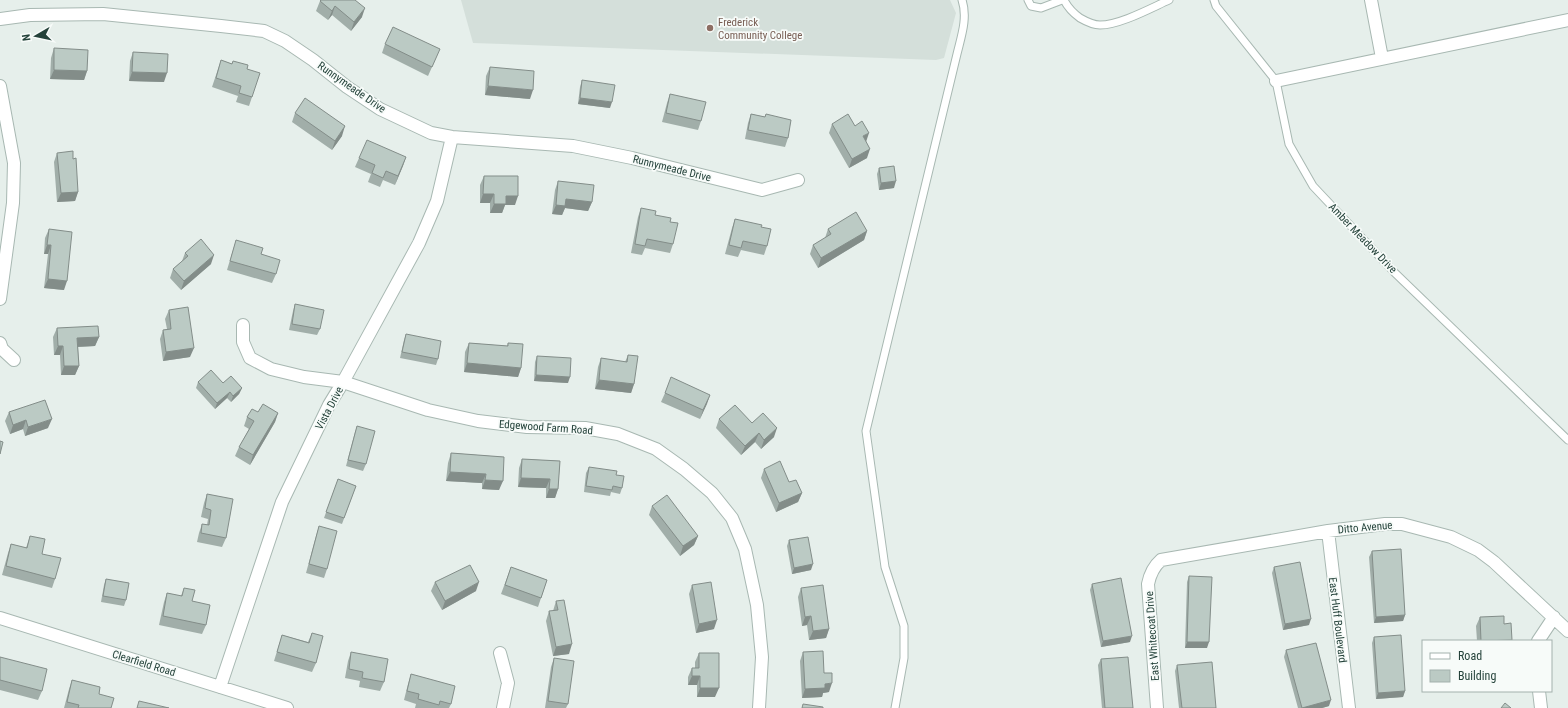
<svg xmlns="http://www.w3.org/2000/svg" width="1568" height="708" font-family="'Roboto Condensed',sans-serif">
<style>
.built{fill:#d4dfda}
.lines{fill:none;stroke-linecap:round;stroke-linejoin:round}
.service-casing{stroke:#a8b8b2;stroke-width:9}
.minor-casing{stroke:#a8b8b2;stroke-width:14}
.service{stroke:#fff;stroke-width:7}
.minor{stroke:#fff;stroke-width:12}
.wall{fill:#a1aea9}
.shaded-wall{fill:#838d89}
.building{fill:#bbcac4;stroke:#838d89}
.education-dot{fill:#8d6e63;stroke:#f7fbf9;stroke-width:1.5}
.labels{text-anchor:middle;stroke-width:3.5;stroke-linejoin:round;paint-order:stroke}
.education-label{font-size:11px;fill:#785e54;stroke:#f7fbf9;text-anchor:start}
.street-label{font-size:11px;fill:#24423a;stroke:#f7fbf9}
</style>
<rect width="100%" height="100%" fill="#e6efeb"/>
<path class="built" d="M461 0H950L956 13 944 58 936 60 473 43Z"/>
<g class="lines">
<defs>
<path id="service" d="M1028 0 1031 6 1041 8 1062 0
M1064 0C1068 8 1073 13 1080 18 1087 22 1093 25 1100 25 1120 25 1151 8 1169 0
M1214 0 1216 6 1276 81 1289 144 1313 186 1394 272 1568 440
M895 708 904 658V626L885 567 866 431 957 54C961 37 968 18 962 0"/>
<path id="minor" d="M1371 0 1382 58
M0 19 30 15 103 14 221 26 264 31 285 41 313 60 347 87 380 109 431 133 452 137 573 146 632 158 762 190 798 180
M1276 81 1568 20
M0 86 14 163 13 203 0 299
M243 325V342L250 358 271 369 304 377 343 382 428 410 478 421 527 427 585 428 618 434 656 449 684 469 712 493 732 518 745 549 757 605 762 657 759 708
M0 343 2 349 14 360
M1328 531 1349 708
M0 618 287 708
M1538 641 1554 617
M500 653 508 683 503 708
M220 687 282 502 329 405 343 382 419 243 437 201 452 137
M1539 691 1541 708
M1157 708 1148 584C1150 574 1153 567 1161 560L1328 531 1385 524H1402L1451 537 1478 550 1494 562 1568 631"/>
</defs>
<use href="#service" class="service-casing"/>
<use href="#minor" class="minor-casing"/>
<use href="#service" class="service"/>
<use href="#minor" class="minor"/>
</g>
<path class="wall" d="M321 0 362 17 351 31 332 15 328 20 316 11 320 1Z
M385 44 436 58 428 76 382 53Z
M54 48 87 71 84 80 50 79 51 58Z
M133 52 164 82 129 81 130 61Z
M221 60 247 69 252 97 249 106 236 102 238 96 212 87Z
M490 67 530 99 485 95 486 76Z
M582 80 610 108 578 104 580 87Z
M670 94 701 121 698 130 662 122 667 103Z
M295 113 342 136 332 150 292 122Z
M751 114 765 117 766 114 788 138 785 147 745 139 748 123Z
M832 124 855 126 866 141 867 158 849 168 829 133Z
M57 153 78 192 75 201 57 202 54 162Z
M406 157 395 185 383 180 380 187 368 182 371 174 355 167 359 158Z
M879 168 894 188 879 190 877 174Z
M484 176 515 205H505L502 213H490V203H480V185Z
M558 181 592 202 588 211 565 208 562 215 552 214 555 190Z
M641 208 655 215 670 222 673 244 670 253 645 248 642 255 631 253 638 217Z
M735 219 761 227 767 246 764 255 741 250 738 257 725 254 732 228Z
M49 229 64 290 44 288 48 254H44L45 238Z
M828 229 867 231 864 240 818 268 810 254 813 245 825 238Z
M236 240 261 254 276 274 272 283 227 270Z
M185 253 211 264 181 290 170 278 173 269 182 261Z
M295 304 320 329 317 335 289 330 293 311Z
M169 310 190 357 163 361 160 339 163 330 167 329 165 319Z
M57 328 99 337 95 346 78 347 79 366 75 375H61L60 355H54L53 337Z
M406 334 438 359 436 365 400 358 404 340Z
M469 343 507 346 508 343 521 368 518 377 464 372 465 352Z
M628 355 634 384 631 393 595 389 598 367 601 358 625 362Z
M537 356 568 383 534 381 535 362Z
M198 382 223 383 242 388 239 394 231 402 227 398 215 409 196 388Z
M665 393 710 395 700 419 661 402Z
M9 412 48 428 25 436 23 429 10 434 5 421Z
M258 412 278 413 275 422 250 465 235 456 239 447 249 429 244 426 247 417Z
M719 419 752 423 774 437 761 449 755 442 741 455 716 428Z
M357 426 366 464 363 471 346 466 355 432Z
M451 453 504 457 499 490 482 489V483L446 481 448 463Z
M522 459 560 461 558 489 555 498H546V488L518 487 519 468Z
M589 467 616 475 622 488 620 494 611 492 610 496 584 492 586 473Z
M764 469 789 482 802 493 798 502 776 512 761 478Z
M338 479 356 486 342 524 324 518Z
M207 494 226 538 222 547 197 542 199 533 202 524 207 525 208 519 201 517 204 503Z
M652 506 698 536 694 545 680 556 649 515Z
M319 526 327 569 324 578 306 573 316 536Z
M30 536 42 554 55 579 52 588 2 575 8 553 11 544 26 548Z
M789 540 811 570 792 574 787 546Z
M1372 551 1405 615 1403 621 1374 623 1369 557Z
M511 567 547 580 538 607 501 594Z
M1274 567 1309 625 1283 630 1272 573Z
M1189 576 1207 648H1185L1187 582Z
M106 579 126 600 124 606 101 602 104 585Z
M435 582 476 591 442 610 431 591Z
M1092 584 1130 642 1101 647 1090 590Z
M692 585 714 629 696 633 689 594Z
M184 588 206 625 202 634 159 625 164 602 167 593 181 596Z
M801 588 829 629 826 638 809 640 807 625 802 626 798 597Z
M556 601 569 654 553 656 546 621 549 611H553Z
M1480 617 1504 624 1512 641H1477L1476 626Z
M312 633 316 663 312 672 274 661 282 635 308 642Z
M1374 637 1405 691 1403 697 1376 699 1372 643Z
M1286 650 1329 706 1322 708H1298L1284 657Z
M351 652 384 682 380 691 359 687 360 681 345 678 348 661Z
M803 652 824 673 829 692 823 693 822 697 802 698 800 661Z
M699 653 715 697H697V685H688V677L692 668H695V662Z
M0 657 42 691 38 700 0 690Z
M554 658 568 704 566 708H545L551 667Z
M1101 659 1133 708H1102L1098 665Z
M1177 665 1216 708H1179L1175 671Z
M411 674 451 704 449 708H415L416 704 404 700 408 684Z
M72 680 99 694 111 708H64L69 689Z"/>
<path class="shaded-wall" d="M335 6 332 15 328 20 332 11Z
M365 8 362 17 351 31 354 22Z
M54 70 87 71 84 80 50 79Z
M132 72 167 73 164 82 129 81Z
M488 86 533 90 530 99 485 95Z
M580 98 612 102 610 108 578 104Z
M345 126 342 136 332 150 335 141Z
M869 133 866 142 863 136Z
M870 149 867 158 849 168 852 159Z
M406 157 403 166 395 185 398 176Z
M896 181 894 188 879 190 881 183Z
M78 192 75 201 57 202 61 193Z
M483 194H494L490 203H480Z
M506 196H518L515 205H505L502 213H490L494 204Z
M566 199 592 202 588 211 565 208 562 215 552 214 556 205Z
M867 231 864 240 818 268 821 258Z
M47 245H51L48 254H44Z
M214 255 211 264 181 290 184 281Z
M48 279 67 281 64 290 44 288Z
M99 337 95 346 74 347 77 338Z
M58 346H63L60 355H54Z
M194 348 190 357 163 361 166 352Z
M467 363 521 368 518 377 464 372Z
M64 366H79L75 375H61Z
M536 375 570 377 568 383 534 381Z
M599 380 634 384 631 393 595 389Z
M242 388 239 394 231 402 233 396Z
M230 392 227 398 215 409 217 403Z
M710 395 707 404 700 419 703 410Z
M278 413 275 422 250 465 253 455Z
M52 419 48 428 25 436 28 427Z
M26 420 23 429 10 434 13 425Z
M777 428 774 437 761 449 764 440Z
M759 433 755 442 741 455 745 446Z
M450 472 486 474 482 483 446 481Z
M521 478 550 479 546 488 518 487Z
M485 480 503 481 499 490 482 489Z
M549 489H558L555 498H546Z
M802 493 798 502 776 512 779 503Z
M698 536 694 545 680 556 683 546Z
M813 564 811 570 792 574 794 568Z
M479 582 476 591 442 610 445 601Z
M1405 615 1403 621 1374 623 1376 617Z
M811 616 807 625 802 626 805 617Z
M1311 619 1309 625 1283 630 1285 624Z
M717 620 714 629 696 633 699 624Z
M829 629 826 638 809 640 813 631Z
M1132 636 1130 642 1101 647 1103 641Z
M1187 642H1209L1207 648H1185Z
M572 644 569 654 553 656 556 647Z
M692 676H700L697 685H688Z
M832 683 829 692 823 693 822 697 802 698 805 689 825 684Z
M700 688H719L715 697H697Z
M1405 691 1403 697 1376 699 1378 693Z
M1331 700 1329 706 1322 708H1301Z"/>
<path class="building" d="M321 0H355L365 8 354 22 335 6 332 11 320 1Z
M393 27 440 49 432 67 385 44Z
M54 48 88 50 87 71 54 70Z
M133 52 168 54 167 73 132 72Z
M221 60 232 64 233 61 248 65 247 69 260 73 252 97 239 93 241 86 216 78Z
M490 67 534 71 533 90 488 86Z
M582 80 615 85 612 102 580 98Z
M670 94 706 102 701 121 666 113Z
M305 98 345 126 335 141 295 113Z
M751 114 765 117 766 114 791 120 788 138 748 130Z
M848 114 855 126 862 121 869 133 863 136 870 149 852 159 832 124Z
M367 140 406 157 398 176 386 171 383 178 372 173 375 165 359 158Z
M73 151V159L76 158 78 192 61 193 57 153Z
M894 166 896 181 881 183 879 168Z
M484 176H518V196H506V204H494V194H483Z
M558 181 594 185 592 202 566 199 565 206 556 205Z
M641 208 656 211 655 215 671 218 670 222 678 223 673 244 647 239 645 246 635 244Z
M856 212 867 231 821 258 813 245 831 234 828 229Z
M735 219 762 225 761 227 771 229 767 246 743 241 741 248 729 245Z
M49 229 72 232 67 281 48 279 51 245H47Z
M201 239 214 255 184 281 173 269 188 256 185 253Z
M236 240 263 248 261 254 280 260 276 274 230 261Z
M295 304 324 310 320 329 292 324Z
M188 307 194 348 166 352 163 330 171 329 169 310Z
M98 326 99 337 77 338 79 366H64L63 346H58L57 328Z
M406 334 441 341 438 359 402 352Z
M469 343 508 346V343L523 344 521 368 467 363Z
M628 355 638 356 634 384 599 380 601 358 627 362Z
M537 356 571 358 570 377 536 375Z
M211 370 223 383 231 376 242 388 233 396 230 392 217 403 198 382Z
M671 377 710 395 703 410 665 393Z
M45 400 52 419 28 427 26 420 13 425 9 412Z
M263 404 278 413 253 455 239 447 254 421 247 417 252 409 258 412Z
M735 405 752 423 763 413 777 428 764 440 759 433 745 446 719 419Z
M357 426 375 431 366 464 348 460Z
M0 441 3 442 0 454Z
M451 453 504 457 503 481 485 480 486 474 450 472Z
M522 459 560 461 558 489H549L550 479 521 478Z
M780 461 789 482 796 480 802 493 779 503 764 469Z
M589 467 617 471 616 475 624 476 622 488 613 486 612 490 586 486Z
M338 479 356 486 344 518 326 512Z
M207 494 233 499 226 538 201 533 202 524 209 525 211 510 205 508Z
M667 495 698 536 683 546 652 506Z
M319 526 337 531 327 569 309 564Z
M30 536 45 539 42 554 61 558 55 579 6 566 11 544 27 548Z
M808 537 813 564 794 568 789 540Z
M1401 549 1405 615 1376 617 1372 551Z
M1300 562 1311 619 1285 624 1274 567Z
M470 565 479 582 445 601 435 582Z
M511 567 547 580 541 598 505 585Z
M1189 576 1212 577 1209 642H1187Z
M1121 578 1132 636 1103 641 1092 584Z
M106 579 129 583 126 600 103 596Z
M711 582 717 620 699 624 692 585Z
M823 585 829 629 813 631 811 616 805 617 801 588Z
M184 588 195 590 192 601 210 605 206 625 163 616 167 593 182 596Z
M564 600 572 644 556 647 549 611 558 610 556 601Z
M1504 616V624L1511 623 1512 640 1481 641 1480 617Z
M312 633 323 636 316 663 277 652 282 635 309 643Z
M1401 635 1405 691 1378 693 1374 637Z
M1316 643 1331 700 1302 708 1286 650Z
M823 651 824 673H832V683L825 684V688L805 689 803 652Z
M351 652 388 659 384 682 362 678 363 672 349 669Z
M699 653H719V688H700V676H692V668H699Z
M0 657 47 669 42 691 0 680Z
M1128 657 1133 708H1105L1101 659Z
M554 658 574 661 568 704 548 701Z
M1212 662 1216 708H1182L1177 665Z
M411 674 455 686 451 704 440 701 439 705 418 699 419 694 407 691Z
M72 680 100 687 99 694 114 698 111 708H78L79 705 67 702Z
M139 701 169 708H137Z
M1505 703 1511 708H1501Z
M803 704 823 707V708H802Z"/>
<circle class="education-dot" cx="710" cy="28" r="4"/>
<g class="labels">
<g class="education-label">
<text x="718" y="26">Frederick<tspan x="718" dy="13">Community College</tspan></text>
</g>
<g class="street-label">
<text transform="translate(352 87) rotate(35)" y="4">Runnymeade Drive</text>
<text transform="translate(672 168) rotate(14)" y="4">Runnymeade Drive</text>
<text transform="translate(1363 238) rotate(46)" y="4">Amber Meadow Drive</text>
<text transform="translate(329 408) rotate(-62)" y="4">Vista Drive</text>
<text transform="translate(546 427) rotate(4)" y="4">Edgewood Farm Road</text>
<text transform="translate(1365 527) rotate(-5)" y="4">Ditto Avenue</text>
<text transform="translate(1338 620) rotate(83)" y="4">East Huff Boulevard</text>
<text transform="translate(1152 636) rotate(-94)" y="4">East Whitecoat Drive</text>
<text transform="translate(144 663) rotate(17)" y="4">Clearfield Road</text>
</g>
</g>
<rect x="1422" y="640" width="130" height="52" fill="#f7fbf9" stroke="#a3b1ad"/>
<rect x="1430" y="653" width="20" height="6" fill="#ffffff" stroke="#a3b1ad"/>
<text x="1458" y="660" font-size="12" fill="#24423a">Road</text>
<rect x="1430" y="670" width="20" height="12" fill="#bbcac4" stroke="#a3b1ad"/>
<text x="1458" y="680" font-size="12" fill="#24423a">Building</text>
<g transform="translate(36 36) rotate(261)" stroke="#f7fbf9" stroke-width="3" paint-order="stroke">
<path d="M0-3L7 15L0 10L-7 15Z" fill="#24423a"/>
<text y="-6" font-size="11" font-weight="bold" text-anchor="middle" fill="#24423a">N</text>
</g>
</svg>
